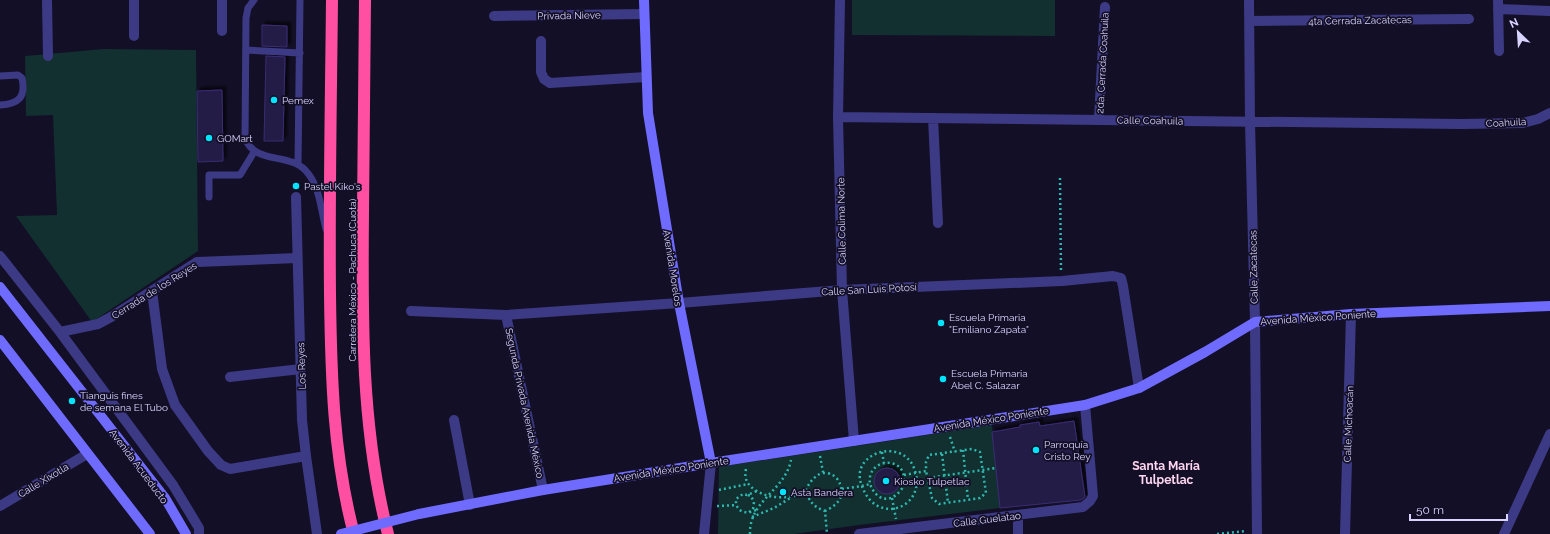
<svg xmlns="http://www.w3.org/2000/svg" width="1550" height="534" font-family="Raleway,sans-serif">
<style>
.green{fill:#12302f}
.building{fill:#241b47;stroke:#3b2d73;filter:url(#shadow)}
.lines{fill:none;stroke-linecap:round;stroke-linejoin:round}
.path{stroke:#2fb8b0;stroke-width:2.5;stroke-dasharray:2 3;stroke-linecap:butt}
.lane{stroke:#3d3a85;stroke-width:7}
.street{stroke:#3d3a85;stroke-width:10}
.secondary{stroke:#6f6bff;stroke-width:10}
.highway{stroke:#ff4fa3;stroke-width:12}
.secondary-bridge{stroke:#6f6bff;stroke-width:10}
.poi-dot{fill:#00e5ff;stroke:#130f26;stroke-width:1.5}
.labels{text-anchor:middle;stroke-width:3.5;stroke-linejoin:round;paint-order:stroke}
.street-label{font-size:10px;fill:#d9d4ff;stroke:#130f26}
.poi-label{font-size:10px;fill:#d9d4ff;stroke:#130f26;text-anchor:start}
.quarter-label{font-size:12px;font-weight:bold;fill:#ffd6f0;stroke:#130f26}
</style>
<defs>
<filter id="shadow"><feDropShadow dx="3.5" dy="-3.5" stdDeviation="1" flood-color="#0009"/></filter>
</defs>
<rect width="100%" height="100%" fill="#130f26"/>
<path class="green" d="M852 0H1055V36L852 35Z
M104 49 196 50 198 251 92 322 16 216 57 215 53 115 26 116 25 56Z
M992 425 1000 508 859 525 794 534H718L719 467Z"/>
<path class="building" d="M262 25 287 26V47L262 46Z
M266 56 285 57 283 141H264Z
M222 90 223 161 198 162 197 91Z
M1074 421 1085 497 1081 500 1000 508 992 432 1020 427V425L1039 422 1040 426Z
M874 481a13 13 0 1 1 26 0a13 13 0 1 1-26 0Z"/>
<g class="lines">
<path class="path" d="M1060 178 1061 272
M950 437 955 452
M963 450 968 500
M882 452 884 463
M942 454 948 503
M820 456 823 472C814 477 810 481 806 490 809 502 814 507 825 511L827 534
M746 469C744 479 747 484 755 490 772 501 789 497 807 494
M823 473C826 473 830 473 832 475 836 476 839 481 840 484 846 497 836 506 825 511
M904 475 926 471V462L929 455 972 449 980 452 986 493 980 498 939 504 932 498 926 471
M928 478 996 468
M842 489 862 486C876 527 929 508 914 468 901 436 848 454 862 486L870 484C866 458 905 455 904 480 904 484 903 488 900 491 889 504 876 500 870 484
M719 490 748 484
M748 495 751 496 754 502 753 509 748 513
M892 498 896 519
M717 506 737 505
M756 510C746 515 735 512 736 499L743 494 747 495 757 491
M752 517 774 508 792 497
M750 534C749 500 785 491 791 460
M1217 534 1246 531"/>
<path class="lane" d="M254 0 248 8 246 18 245 138C255 165 289 152 306 171 320 186 321 211 326 229
M246 50 300 53
M0 76 18 75 22 78C26 97 19 104 0 105
M298 164 300 0
M209 197V175H240L254 152"/>
<path class="street" d="M47 0 48 56
M840 0 838 117 842 290 854 441
M1249 0 1250 122 1255 322 1257 534
M1498 0 1499 51
M1498 9 1550 11
M494 16 644 14
M1250 21 1469 19
M222 31V0
M134 36V0
M541 41V72L544 79 550 83 646 77
M838 117 1461 124 1523 123 1538 119 1550 113
M933 118 938 223
M1099 119 1105 7
M296 197 302 420 306 456 317 534
M0 256 60 332 173 485 199 528V534
M152 291 162 369 175 405 208 451 221 465 230 469 306 456
M411 311 506 315 679 303 842 290 1062 281 1113 276 1121 278 1123 286 1139 388
M506 315 543 490
M60 332 98 324 111 317 197 262 297 258
M230 377 301 369
M454 420 470 505
M0 506 87 454
M1018 516V534
M704 534 711 463
M859 534 1083 507 1090 501 1093 496 1085 405
M1345 534 1351 314
M1504 534 1550 434"/>
<path class="secondary" d="M644 0 648 113 679 303 711 463
M0 287 165 498 186 534
M0 340 150 534
M419 514 543 490 711 463 1085 405 1139 388 1205 352 1255 322 1351 314 1550 306"/>
<path class="highway" d="M332 0C331 98 329 196 330 294 331 375 333 455 354 534
M365 0C364 71 364 141 363 212 362 320 361 429 388 534"/>
<path class="secondary-bridge" d="M341 534 419 514"/>
</g>
<g class="poi-dot">
<circle cx="274" cy="100" r="4"/>
<circle cx="209" cy="138" r="4"/>
<circle cx="296" cy="186" r="4"/>
<circle cx="941" cy="323" r="4"/>
<circle cx="943" cy="379" r="4"/>
<circle cx="72" cy="401" r="4"/>
<circle cx="1036" cy="450" r="4"/>
<circle cx="886" cy="481" r="4"/>
<circle cx="783" cy="492" r="4"/>
</g>
<g class="labels">
<g class="street-label">
<text transform="translate(569 15) rotate(-1)" y="4">Privada Nieve</text>
<text transform="translate(1360 20) rotate(-1)" y="4">4ta Cerrada Zacatecas</text>
<text transform="translate(1102 63) rotate(-87)" y="4">2da. Cerrada Coahuila</text>
<text transform="translate(1150 120) rotate(1)" y="4">Calle Coahuila</text>
<text transform="translate(1506 122) rotate(-3)" y="4">Coahuila</text>
<text transform="translate(841 221) rotate(-91)" y="4">Calle Colima Norte</text>
<text transform="translate(1253 267) rotate(-91)" y="4">Calle Zacatecas</text>
<text transform="translate(673 268) rotate(81)" y="4">Avenida Morelos</text>
<text transform="translate(352 280) rotate(-90)" y="4">Carretera México - Pachuca (Cuota)</text>
<text transform="translate(869 289) rotate(-3)" y="4">Calle San Luis Potosí</text>
<text transform="translate(154 290) rotate(-32)" y="4">Cerrada de los Reyes</text>
<text transform="translate(1318 317) rotate(-4)" y="4">Avenida México Poniente</text>
<text transform="translate(301 366) rotate(-92)" y="4">Los Reyes</text>
<text transform="translate(525 403) rotate(78)" y="4">Segunda Privada Avenida México</text>
<text transform="translate(991 419) rotate(-9)" y="4">Avenida México Poniente</text>
<text transform="translate(1348 424) rotate(-88)" y="4">Calle Michoacán</text>
<text transform="translate(139 466) rotate(53)" y="4">Avenida Acueducto</text>
<text transform="translate(671 469) rotate(-9)" y="4">Avenida México Poniente</text>
<text transform="translate(43 480) rotate(-31)" y="4">Calle Xixotla</text>
<text transform="translate(987 519) rotate(-7)" y="4">Calle Guelatao</text>
</g>
<g class="poi-label">
<text x="282" y="104">Pemex</text>
<text x="217" y="142">GOMart</text>
<text x="304" y="190">Pastel Kiko's</text>
<text x="949" y="321">Escuela Primaria<tspan x="949" dy="12">"Emiliano Zapata"</tspan></text>
<text x="951" y="377">Escuela Primaria<tspan x="951" dy="12">Abel C. Salazar</tspan></text>
<text x="80" y="399">Tianguis fines<tspan x="80" dy="12">de semana El Tubo</tspan></text>
<text x="1044" y="448">Parroquía<tspan x="1044" dy="12">Cristo Rey</tspan></text>
<text x="894" y="485">Kiosko Tulpetlac</text>
<text x="791" y="496">Asta Bandera</text>
</g>
<g class="quarter-label">
<text x="1166" y="470">Santa María<tspan x="1166" dy="14">Tulpetlac</tspan></text>
</g>
</g>
<g transform="translate(1518 32) rotate(335)" stroke="#130f26" stroke-width="3" paint-order="stroke">
<path d="M0-3L7 15L0 10L-7 15Z" fill="#d9d4ff"/>
<text y="-6" font-size="11" font-weight="bold" text-anchor="middle" fill="#d9d4ff">N</text>
</g>
<path d="M1410 514v6h97v-6" fill="none" stroke="#d9d4ff" stroke-width="2"/>
<text x="1416" y="514" font-size="12" fill="#d9d4ff" stroke="#130f26" stroke-width="3" paint-order="stroke">50 m</text>
</svg>
